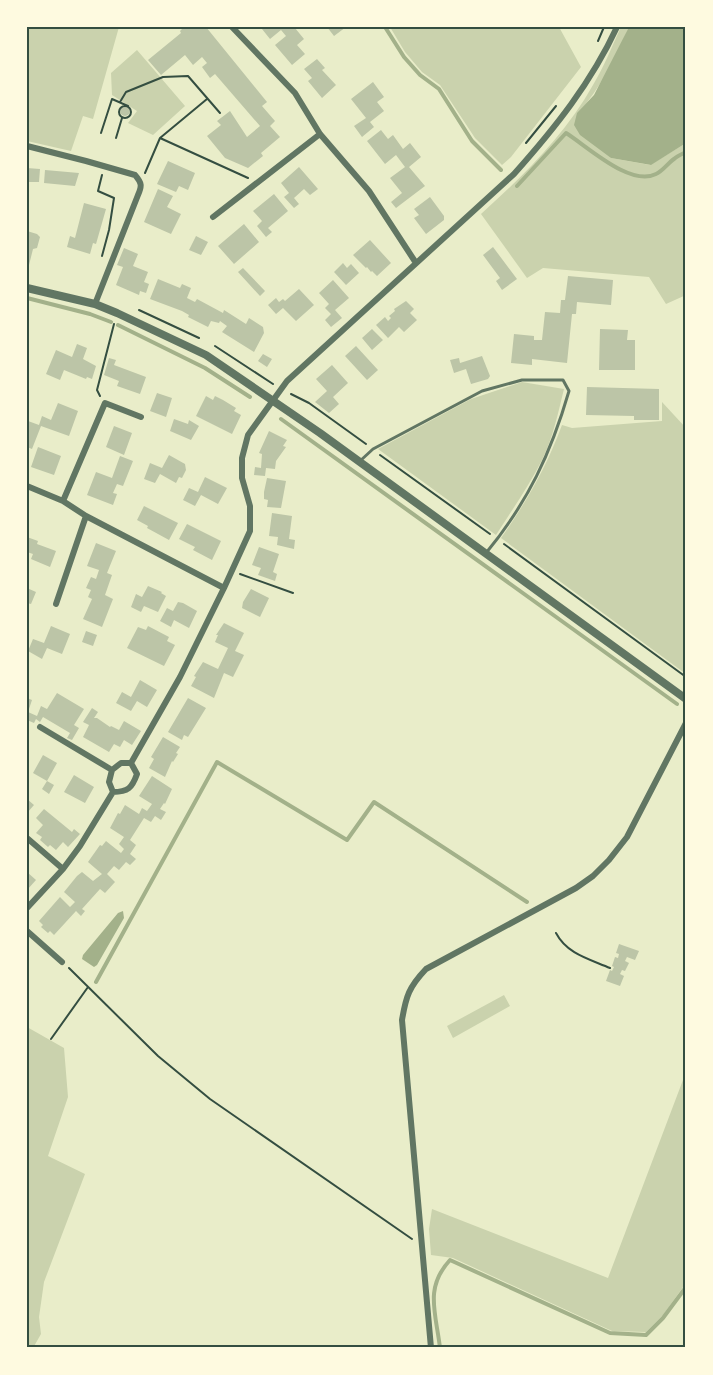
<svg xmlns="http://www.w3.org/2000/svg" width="713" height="1375" font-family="Merriweather,serif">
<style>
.green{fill:#cad2ad}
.water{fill:#a3b18a}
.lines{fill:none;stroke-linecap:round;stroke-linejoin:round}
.stream{stroke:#a3b18a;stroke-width:4}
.building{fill:#bcc5a7}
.path{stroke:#344e41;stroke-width:2}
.service{stroke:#617663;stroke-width:3}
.minor{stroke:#617663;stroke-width:6}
.tertiary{stroke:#617663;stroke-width:8}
.neatline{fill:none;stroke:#344e41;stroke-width:2}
</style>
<rect width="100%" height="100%" fill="#e9edc9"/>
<path class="green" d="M27 27H119L93 119 83 116 71 151 27 141Z
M390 27H559L581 67 511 157 502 165 475 138 440 85 422 72 405 52Z
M621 27H629C614 59 601 88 578 113L611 158 650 165 686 143V295L666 304 649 277 543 268 527 278 481 214C523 176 565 135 593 85 604 67 612 46 621 27Z
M137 50 185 106 153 135 128 123 137 111 112 95 111 73Z
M522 382 564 389C558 413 553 438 542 460 529 486 512 510 496 535L378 449 471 399Z
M662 402 686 428V674L501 538C527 501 546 468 562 425L572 428 662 421Z
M504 995 510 1006 453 1038 447 1026Z
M27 1027 64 1048 68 1097 48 1156 85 1174 44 1282 39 1317 41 1334 33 1348H27Z
M686 1072V1283L663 1315 646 1332 612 1331 453 1258 431 1255 429 1229 432 1209 608 1278Z"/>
<path class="water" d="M629 27H686V143L651 165 611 158 580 135 574 125 577 113 594 95Z
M123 911 124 918 97 965 94 967 82 959 83 955 118 913Z"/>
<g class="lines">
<path class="stream" d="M385 27 404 57 420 75 439 89 472 141 501 170
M517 186 566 133C587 146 630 187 656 174 663 171 668 163 674 159 677 156 682 154 686 152
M27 298 90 314 111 322
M118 325 205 368 250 397
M281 419 677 704
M96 982 217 762 347 840 374 802 527 902
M440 1348C436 1313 424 1288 450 1260L610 1333 646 1335 663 1318 686 1287"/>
</g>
<path class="building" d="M184 27H206L267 102 262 106 275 121 270 126 280 137 261 153 263 156 248 168 225 158 207 136 221 125 217 121 230 111 247 137 260 126 215 74 210 78 202 67 207 63 202 57 193 65 185 55 161 75 148 60 181 33 180 31Z
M265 27H297L295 28 304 39 297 45 305 54 292 65 275 45 286 36 281 30 270 39 262 29Z
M327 27H346L334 36Z
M317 59 325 68 322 70 336 85 322 98 308 81 312 78 304 69Z
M373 82 384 97 377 102 384 111 370 122 374 127 362 137 354 126 366 118 351 99Z
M120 111a5 5 0 1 1 10 0a5 5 0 1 1-10 0Z
M381 130 388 139 393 135 403 149 410 143 421 157 409 167 425 186 396 208 391 202 402 193 390 178 405 167 396 155 385 164 367 141Z
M168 161 195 173 188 190 179 186 176 192 157 184Z
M299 167 318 189 310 195 304 189 294 198 299 204 294 208 284 197 289 193 281 183Z
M27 168 40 169 39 182H27Z
M45 170 79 173 75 186 44 183Z
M158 189 173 196 167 207 181 214 171 234 144 222Z
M274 194 288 211 268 228 272 232 266 237 257 226 262 221 253 211Z
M430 197 444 216V220L426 234 414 218 419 215 414 209Z
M84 203 106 209 96 244 93 243 90 254 67 247 70 236 75 238Z
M244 224 259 242 234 264 218 246Z
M27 231 37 234 40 237 37 248 33 249 29 265 27 264Z
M196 236 208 242 201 255 189 250Z
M370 240 391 263 377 276 372 271 371 272 367 267 366 268 353 255Z
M493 247 517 279 502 290 496 281 500 278 483 255Z
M124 248 138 254 133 266 148 272 144 282 149 284 146 293 140 291 139 295 116 285 123 267 117 265Z
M343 263 347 268 351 264 359 273 346 285 334 272Z
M243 268 265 291 260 296 238 272Z
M568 276 613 280 611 305 577 302 576 314H572L567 363 532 359V365L511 363 514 334 534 336V340H542L545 312 560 313 561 300H565Z
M158 279 180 288 182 284 191 288 187 298 195 302 197 299 223 313 224 310 246 324 249 318 263 327 264 333 254 352 222 332 227 326 220 321 219 323 211 321 208 327 188 317 189 315 182 311 150 299Z
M333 280 349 298 335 310 342 318 331 327 325 320 331 314 325 308 329 304 319 293Z
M299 289 314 305 296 321 283 308 276 314 268 305 276 298 279 302 283 299 285 301Z
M406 301 414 309 410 313 417 320 404 332 399 327 388 338 376 325 385 317 388 321 391 318 389 316 395 311 394 309Z
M372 329 383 340 372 350 362 338Z
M600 329 628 330 627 340H635V370H599Z
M77 344 87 348 83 359 96 366 92 379 87 377 86 379 64 370 60 380 46 374 56 350 72 357Z
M356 346 378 370 367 380 345 356Z
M263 354 272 359 267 367 258 361Z
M482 356 490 376 488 379 471 384 466 369 454 373 450 360 459 358 460 363Z
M109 358 116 360 114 365 146 377 140 394 117 386 119 381 104 375Z
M332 365 348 383 333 397 339 404 329 413 315 402 327 391 316 379Z
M587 387 659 389V420H634V416L586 415Z
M157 393 172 398 166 417 150 411Z
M206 396 213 400 215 396 223 400 236 408 234 411 241 415 232 434 196 416Z
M58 403 78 411 69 436 41 426 32 449 27 447 28 421 39 425 42 416 51 420Z
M174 419 188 424 189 420 199 426 191 440 170 431Z
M114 426 132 433 124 455 106 447Z
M269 431 287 440 283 446 286 447 276 461 275 469 266 468 265 476 254 475 255 467 261 468 262 454 259 453Z
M38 447 61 456 54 475 31 467Z
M169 455 185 464 186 470 182 478 179 477 176 483 160 474 155 483 144 479 150 463 162 468Z
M120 456 133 461 123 486 117 484 113 493 117 494 113 505 87 495 96 472 112 478Z
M205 477 227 488 218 504 201 495 195 506 183 500 189 488 198 492Z
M267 478 286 481 281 508 267 507 268 500 264 499V492Z
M144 506 178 523 169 540 147 528 148 526 137 520Z
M272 513 292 516 289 539 295 540 294 549 277 545 278 537 269 536Z
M187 524 221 541 212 560 193 550 195 547 179 539Z
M27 537 38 541 37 544 56 551 50 567 31 559 33 554 27 552Z
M96 543 116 551 107 573 112 575 105 595 113 599 102 627 83 619 92 599 88 597 91 590 86 588 91 577 96 579 99 570 87 566Z
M259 547 279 554 273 572 277 574 275 581 258 575 261 568 252 565Z
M148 586 162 592 161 593 166 596 158 612 144 606 141 612 131 607 136 594 142 597Z
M27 588 36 592 31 604 27 603Z
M251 589 269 598 260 617 242 608 243 602Z
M178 602 183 603 197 611 189 628 174 620 171 627 160 621 167 608 173 611Z
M224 623 244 633 235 651 244 655 233 677 224 673 214 698 191 686 196 677 194 676 203 662 218 669 228 648 215 642 218 635H216Z
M51 626 70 634 62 654 47 648 42 659 28 651 33 639 44 643Z
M148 626 169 637 167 641 175 645 164 666 127 648 138 627 146 630Z
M86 631 97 635 93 646 82 642Z
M140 680 157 690 147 707 137 701 131 711 116 703 122 692 131 697Z
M57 693 84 709 74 725 79 728 72 740 67 738 70 733 43 717 40 722 36 719 34 723 27 720V698L32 700 28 712 37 716 41 706 47 709Z
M188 698 206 708 188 737 184 735 182 740 168 732Z
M92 708 98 712 94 718H97L110 727 111 726 119 730 124 721 141 731 132 745 124 740 120 747 114 744 109 752 83 737 89 725 83 722Z
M163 737 180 747 176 753 178 754 173 762 172 761 165 777 149 768 154 759 151 757Z
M43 755 57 763 47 781 33 773Z
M74 775 94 787 85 803 64 792Z
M152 776 172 789 165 804 164 803 160 809 166 812 161 820 155 816 151 822 144 818 130 840 136 845 130 854 136 859 130 865 126 862 119 870 114 866 107 874 115 882 105 893 100 889 82 909 85 911 81 916 76 911 54 935 50 931 48 933 41 927 43 925 39 921 60 897 70 907 75 902 64 892 77 876 82 872 93 881 102 874 88 862 100 845 102 846 106 841 121 853 124 849 119 844 124 837 110 828 118 813 120 814 125 805 139 814 142 808 147 811 152 804 139 796Z
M47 781 54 785 49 794 42 789Z
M27 799 34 805 27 813Z
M44 809 72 832 74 829 80 834 68 847 63 842 56 850 50 845 48 847 40 840 42 837 36 833 43 825 36 818Z
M27 872 36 880 27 890Z
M619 944 639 951 635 960 627 957 625 961 629 963 625 971 622 970 620 974 624 976 620 986 606 981 610 970 612 971 614 967 612 966 615 957 618 958 619 954 616 953Z"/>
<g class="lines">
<path class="path" d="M598 41 604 27
M120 102 126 92 163 77 188 76 220 113
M119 112a6 6 0 1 1 12 0a6 6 0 1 1-12 0Z
M101 133 112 99 128 106
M116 138 122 118
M160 138 248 178
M526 143 556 106
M145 173 160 138 207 99
M102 256 109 230 114 198 98 191 102 175
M139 310 199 338
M215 346 273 384
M291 394 309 403 366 444
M100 396 97 390 114 324
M380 455 490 534
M504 544 686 677
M240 574 293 593
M556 933C567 954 589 959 610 968
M69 968 158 1056 210 1099 412 1239
M51 1039 88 987"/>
<path class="service" d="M360 461 373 449 482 391 522 380H563L569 391C551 453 528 502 486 553"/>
<path class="minor" d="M232 27 295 93 320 134 369 191 416 263
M27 146 86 161 135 175C142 183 142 186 138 195L95 304
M213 217 320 134
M27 486 63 501 86 516 224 588
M63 501 105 403 141 417
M56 604 86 516
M40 727 112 770
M131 763 180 677 224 588 250 531V506L242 478V458L248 435 287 381 514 174C555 128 591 83 617 27
M113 792C128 792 132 788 137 774L131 763
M113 792 109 782 112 770 121 763H131
M27 838 63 869
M27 908 63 869 80 846 113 792
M27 931 62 962
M431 1348 402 1020C406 996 409 987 426 969L576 888 593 876 609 860 627 837 686 723"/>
<path class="tertiary" d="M27 288 95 304 117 313 206 355 320 433 686 699"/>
</g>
<rect width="713" height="1375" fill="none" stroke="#fefae0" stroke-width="57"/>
<rect x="28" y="28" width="656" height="1318" class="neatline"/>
</svg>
